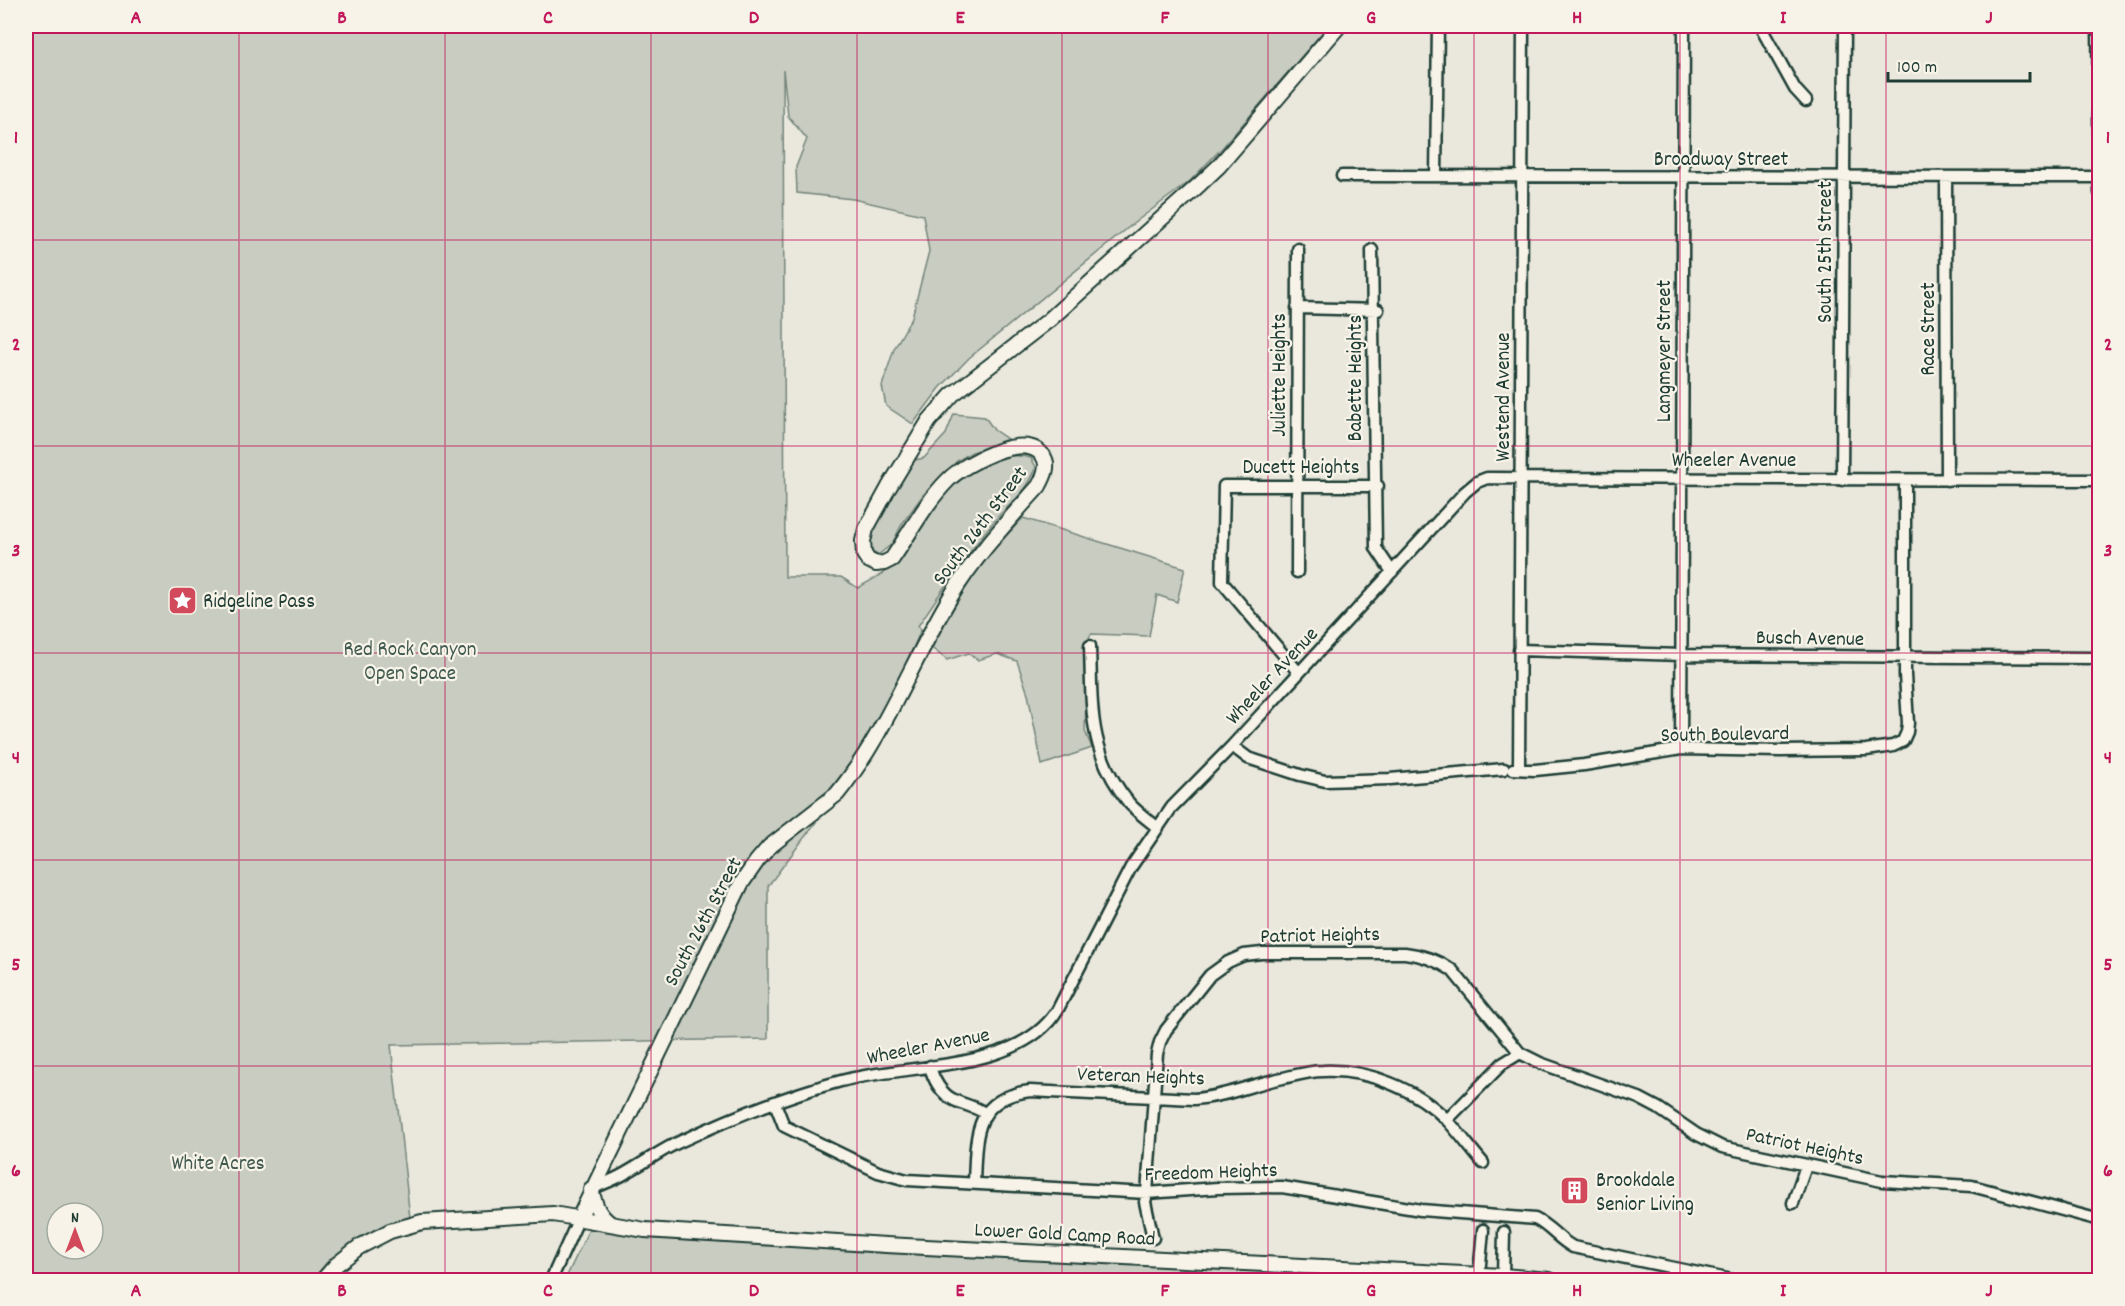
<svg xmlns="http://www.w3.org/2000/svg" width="2125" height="1306" font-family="Dekko,sans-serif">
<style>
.green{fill:#c8ccc1;stroke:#74847a;stroke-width:1.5;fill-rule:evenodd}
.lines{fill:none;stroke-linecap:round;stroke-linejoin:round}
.minor-casing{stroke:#1f3d34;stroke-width:15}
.tertiary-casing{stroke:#1f3d34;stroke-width:18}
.minor{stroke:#f7f3e8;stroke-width:10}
.tertiary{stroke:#f7f3e8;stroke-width:14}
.grid{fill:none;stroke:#c2185b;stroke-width:1.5;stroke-opacity:0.55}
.labels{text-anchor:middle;stroke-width:4.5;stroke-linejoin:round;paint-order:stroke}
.street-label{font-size:21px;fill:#1f3d34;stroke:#f7f3e8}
.poi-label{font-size:21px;fill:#1f3d34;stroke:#f7f3e8;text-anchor:start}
.park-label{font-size:21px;fill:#415a50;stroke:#f7f3e8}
.neatline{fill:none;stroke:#c2185b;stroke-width:2}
.grid-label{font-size:20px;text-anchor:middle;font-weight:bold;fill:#c2185b}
</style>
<rect width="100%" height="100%" fill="#eae8dd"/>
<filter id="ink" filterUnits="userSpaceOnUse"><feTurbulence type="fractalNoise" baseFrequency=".0167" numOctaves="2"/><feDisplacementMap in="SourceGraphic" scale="12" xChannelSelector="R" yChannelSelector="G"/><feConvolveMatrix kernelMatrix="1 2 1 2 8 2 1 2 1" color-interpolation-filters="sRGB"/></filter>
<g filter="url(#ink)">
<path class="green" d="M26 26H811V28L827 29 829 26H1328L1222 148 1190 181 1134 223 969 358 940 388 913 424 886 406 882 386 894 349 912 317 929 251 923 215 853 199 797 193 796 167 807 139 788 116 783 70 785 577H841L858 588C872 579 889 572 900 560 918 540 926 510 944 490 949 484 957 480 963 476 985 462 1005 451 1031 458L1036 467C1029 490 1013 501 997 518 989 527 981 537 974 547 954 572 936 599 918 626L921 629 887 714 837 794 768 886V1039L391 1045 410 1218C372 1235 340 1247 312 1280H26ZM57 1213H93V1249H57Z
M954 414 985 417 994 430 1007 439 987 449 972 452 957 461 923 495 902 524 892 544 878 555 867 550 871 534 910 461 924 458 946 434Z
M1023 518 1185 568 1177 602 1157 595 1149 636 1091 634 1084 647 1086 699 1085 731 1092 748 1042 765 1028 694 1017 661 997 654 978 660 969 653 947 660 929 646 984 559Z
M589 1229 645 1238 911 1254 1440 1280H565Z"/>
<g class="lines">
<defs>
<path id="minor" d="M1760 26 1795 89 1806 101
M2098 26 2100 193
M1342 176C1594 176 1847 178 2100 177
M1436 176 1438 26
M1946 178 1947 480
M1372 250 1376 548 1392 572
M1297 308 1378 310
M1842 480 1845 26
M1297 572 1298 249
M1090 646C1092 708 1088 752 1129 803 1137 812 1148 820 1157 827
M1519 650 1682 655 2100 658
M1299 673 1222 582 1224 486H1378
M1232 746 1248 758 1300 775 1325 781 1390 779 1504 769
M1681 749 1684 26
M1519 768 1523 26
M1513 769 1535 770 1584 765 1681 749 1780 751 1866 750 1893 746 1903 741 1907 732 1908 723 1905 675V480
M930 1066C933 1079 941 1094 954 1100 966 1106 972 1105 985 1113
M775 1103 784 1126 878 1172 907 1180 1147 1193 1218 1188 1282 1187 1421 1210 1535 1219C1550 1226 1559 1240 1573 1247L1732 1280
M1447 1120 1502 1064 1520 1053 1540 1063 1639 1098 1658 1108 1696 1134 1722 1147 1882 1181 1972 1186 2100 1220
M974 1183C976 1137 973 1098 1030 1091L1194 1099C1225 1097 1252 1084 1283 1078 1296 1075 1310 1071 1323 1071 1367 1069 1417 1089 1448 1121 1460 1134 1471 1149 1483 1163
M591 1189C602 1184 614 1180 624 1174 642 1164 657 1153 675 1144 728 1119 784 1096 841 1081 906 1063 1020 1073 1058 1009L1131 867 1172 807 1232 746 1465 492 1477 482 1487 478 2100 480
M1793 1203 1806 1166
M1153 1238 1145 1202 1147 1193 1157 1054 1160 1042 1166 1030 1210 975 1228 962 1244 955 1262 953H1405C1423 955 1437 960 1452 970L1520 1053
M1479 1275 1483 1230
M1503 1276 1504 1232
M551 1280 579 1218"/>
<path id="tertiary" d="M591 1189C595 1205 598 1215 611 1224
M579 1218 741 884 757 861 769 847 837 794C885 735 912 661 951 596 975 556 1008 521 1039 486 1044 477 1050 465 1043 456 1025 430 964 464 948 480 926 502 910 533 892 559L884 563 876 564 868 560 864 554 863 541 866 529 889 487 929 421 952 395 1049 320 1200 184 1219 166 1339 26
M323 1280 336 1265 359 1247 390 1231 422 1222 553 1214 645 1230 886 1245 1503 1276 1550 1280"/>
</defs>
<use href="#minor" class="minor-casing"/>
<use href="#tertiary" class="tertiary-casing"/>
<use href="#minor" class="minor"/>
<use href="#tertiary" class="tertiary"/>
</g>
</g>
<path class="grid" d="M239 26V1280M445 26V1280M651 26V1280M857 26V1280M1062 26V1280M1268 26V1280M1474 26V1280M1680 26V1280M1886 26V1280M26 240H2100M26 446H2100M26 653H2100M26 860H2100M26 1066H2100"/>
<defs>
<symbol id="sight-square" viewBox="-11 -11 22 22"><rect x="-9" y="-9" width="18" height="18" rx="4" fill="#d1495b" stroke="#f7f3e8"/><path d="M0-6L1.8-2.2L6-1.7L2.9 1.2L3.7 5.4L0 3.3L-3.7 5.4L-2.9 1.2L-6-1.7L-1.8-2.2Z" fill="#fff"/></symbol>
<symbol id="building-square" viewBox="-11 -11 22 22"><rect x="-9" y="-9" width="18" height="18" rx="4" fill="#d1495b" stroke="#f7f3e8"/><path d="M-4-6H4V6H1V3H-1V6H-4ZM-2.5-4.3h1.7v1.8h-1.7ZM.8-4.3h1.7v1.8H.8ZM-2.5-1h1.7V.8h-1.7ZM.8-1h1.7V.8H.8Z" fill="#fff"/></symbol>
</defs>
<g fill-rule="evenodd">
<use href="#sight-square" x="166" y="584" width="33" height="33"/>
<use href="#building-square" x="1558" y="1174" width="33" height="33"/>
</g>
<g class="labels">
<g class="street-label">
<text x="1721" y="165">Broadway Street</text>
<text transform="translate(1824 252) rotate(-90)" y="7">South 25th Street</text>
<text transform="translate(1927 329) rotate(-90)" y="7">Race Street</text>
<text transform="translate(1663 351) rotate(-90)" y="7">Langmeyer Street</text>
<text transform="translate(1278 375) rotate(-90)" y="7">Juliette Heights</text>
<text transform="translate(1354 378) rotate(-90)" y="7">Babette Heights</text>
<text transform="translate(1502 397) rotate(-90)" y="7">Westend Avenue</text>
<text x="1734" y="466">Wheeler Avenue</text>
<text x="1301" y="473">Ducett Heights</text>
<text transform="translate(979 525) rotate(-53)" y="7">South 26th Street</text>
<text transform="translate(1810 637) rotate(1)" y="7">Busch Avenue</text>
<text transform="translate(1271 675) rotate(-47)" y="7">Wheeler Avenue</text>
<text transform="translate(1725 733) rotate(-1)" y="7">South Boulevard</text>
<text transform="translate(702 921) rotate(-62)" y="7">South 26th Street</text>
<text transform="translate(1320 934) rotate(-1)" y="7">Patriot Heights</text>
<text transform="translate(928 1045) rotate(-11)" y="7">Wheeler Avenue</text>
<text transform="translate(1141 1075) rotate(2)" y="7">Veteran Heights</text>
<text transform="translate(1805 1145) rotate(12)" y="7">Patriot Heights</text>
<text transform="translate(1211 1171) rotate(-2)" y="7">Freedom Heights</text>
<text transform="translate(1065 1233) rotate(3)" y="7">Lower Gold Camp Road</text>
</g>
<g class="poi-label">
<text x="203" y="607">Ridgeline Pass</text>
<text x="1596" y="1186">Brookdale<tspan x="1596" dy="24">Senior Living</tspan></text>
</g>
<g class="park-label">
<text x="410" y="655">Red Rock Canyon<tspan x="410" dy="24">Open Space</tspan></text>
<text x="218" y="1169">White Acres</text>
</g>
</g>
<rect width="2125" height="1306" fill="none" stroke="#f7f3e8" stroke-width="66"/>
<g transform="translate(75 1231)"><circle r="28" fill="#f7f3e8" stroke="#a1aaa0" stroke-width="1.5"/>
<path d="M0-4.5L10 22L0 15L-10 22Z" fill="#d1495b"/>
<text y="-9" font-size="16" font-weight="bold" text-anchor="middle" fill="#1f3d34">N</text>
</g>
<path d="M1888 72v9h142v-9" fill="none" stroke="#1f3d34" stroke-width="3"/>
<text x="1897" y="72" font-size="18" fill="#1f3d34" stroke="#f7f3e8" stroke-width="4.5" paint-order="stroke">100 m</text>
<rect x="33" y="33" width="2059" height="1240" class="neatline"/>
<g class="grid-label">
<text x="136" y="23">A</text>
<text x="342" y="23">B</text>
<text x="548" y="23">C</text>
<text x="754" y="23">D</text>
<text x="960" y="23">E</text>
<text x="1165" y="23">F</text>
<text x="1371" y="23">G</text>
<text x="1577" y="23">H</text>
<text x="1783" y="23">I</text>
<text x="1989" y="23">J</text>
<text x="16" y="143">1</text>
<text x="2108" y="143">1</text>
<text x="16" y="350">2</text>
<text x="2108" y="350">2</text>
<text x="16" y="556">3</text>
<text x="2108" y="556">3</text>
<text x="16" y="763">4</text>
<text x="2108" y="763">4</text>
<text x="16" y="970">5</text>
<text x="2108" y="970">5</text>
<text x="16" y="1176">6</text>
<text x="2108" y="1176">6</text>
<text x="136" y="1296">A</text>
<text x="342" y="1296">B</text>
<text x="548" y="1296">C</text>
<text x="754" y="1296">D</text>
<text x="960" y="1296">E</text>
<text x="1165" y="1296">F</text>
<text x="1371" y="1296">G</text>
<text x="1577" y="1296">H</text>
<text x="1783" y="1296">I</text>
<text x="1989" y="1296">J</text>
</g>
</svg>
